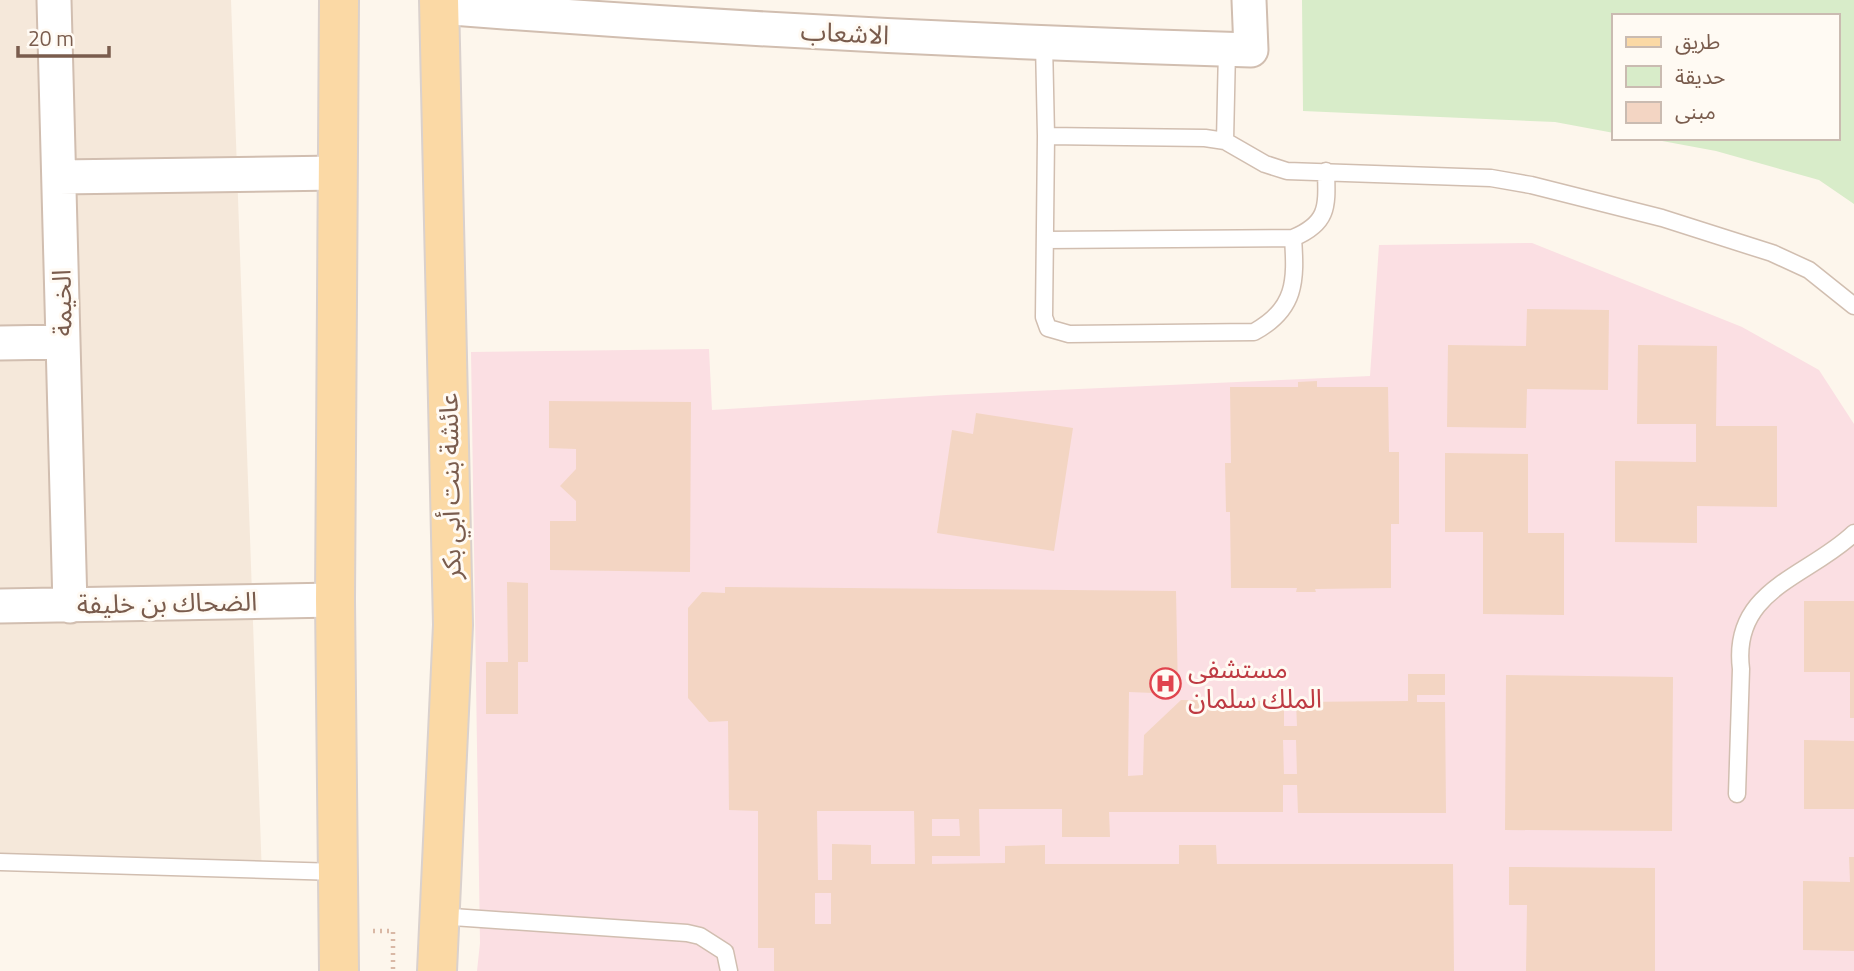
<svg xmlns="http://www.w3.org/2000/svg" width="1854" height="971" font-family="'Titillium Web','Noto Sans Arabic',sans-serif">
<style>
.residential{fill:#f5e8da}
.medical{fill:#fbdfe3}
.green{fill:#d8ecc9}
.building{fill:#f3d5c3;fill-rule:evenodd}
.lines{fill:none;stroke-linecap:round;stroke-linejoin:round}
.lane-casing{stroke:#d1beb0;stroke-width:19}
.street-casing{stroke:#d1beb0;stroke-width:37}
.primary-casing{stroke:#dad1cd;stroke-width:42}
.path{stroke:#d9b8a5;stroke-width:4.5;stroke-dasharray:2 5;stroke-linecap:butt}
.lane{stroke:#fff;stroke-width:16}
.street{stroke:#fff;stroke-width:33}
.primary{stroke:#fbd9a5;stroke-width:38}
.labels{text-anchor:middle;stroke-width:6;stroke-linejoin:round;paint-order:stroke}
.street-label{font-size:26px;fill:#7a5c4d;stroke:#fffaf3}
.health-label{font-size:26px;fill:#be3a42;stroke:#fffaf3;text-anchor:start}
</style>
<rect width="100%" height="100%" fill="#fdf6ec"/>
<path class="residential" d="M0 0H231L262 877 0 858Z"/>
<path class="medical" d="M1532 243 1742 327 1819 370 1854 424V971H477L480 943 471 352 709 349 712 410 946 395 1370 376 1379 245Z"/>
<path class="green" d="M1302 0H1854V204L1819 180 1716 151 1646 138H1838V16H1614V133L1555 122 1303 111Z"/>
<path class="building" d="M1527 309 1609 310 1608 390 1527 389 1526 428 1447 427 1448 345 1526 346Z
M1638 345 1717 346 1716 426H1777V507L1697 506V543L1615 542V461L1696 462V424H1637Z
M1317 381V387H1388L1389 452H1399V524H1391V588L1315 589 1316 592H1296L1297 588H1231L1230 512H1226L1225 463H1231L1230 387H1298V382Z
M549 401 691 402 690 572 550 570V521H576V501L560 486 576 469V449L549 448Z
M976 413 1073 428 1054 551 937 533 952 430 973 434Z
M1445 453 1528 454V533H1564V615L1483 614V532H1445Z
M507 582 528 583V662H518V714H486V662H508Z
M725 587 1176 591 1178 694 1129 692 1128 776 1143 775 1144 735 1181 700 1284 701V726H1297L1296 702 1408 701V674H1445V695H1417V702H1445L1446 813H1298L1297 785H1283V812H1109L1110 837H1062V809H979L980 856H932V864L1005 863V846L1045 845V864H1179V845H1216L1217 864H1453L1454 971H774V948H758V811L729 810 728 721 709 722 688 698V608L702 592 725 593ZM1283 740H1296L1297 774H1284ZM817 811H914L915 864H871V845L832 844V880H818ZM932 819H959L960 836H932ZM815 893H831V924H815Z
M1804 601H1854V718H1850V672H1804Z
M1506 675 1673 677 1672 831 1505 830Z
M1804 740 1854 741V809H1804Z
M1849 857H1854V951L1803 950V881L1850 882Z
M1509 867 1655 868V971H1526L1527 905H1509Z"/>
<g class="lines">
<defs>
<path id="lane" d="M1044 43 1046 136 1044 317 1048 328 1069 334 1254 332C1296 309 1296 281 1293 238
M1046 136 1205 138 1225 141 1265 164 1287 171 1491 178 1531 185 1662 218 1772 253 1809 270 1854 306
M1225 141 1227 49
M1045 240 1293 238C1329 223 1327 206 1326 171
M1737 794 1741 669C1731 589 1808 577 1854 533
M0 862 338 872
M438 916 687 933 700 936 725 952 729 971"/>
<path id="street" d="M54 0 70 606
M439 7C710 28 980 42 1251 50L1249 0
M59 177 337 173
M0 343 63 342
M0 606 335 600"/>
<path id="primary" d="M339 0 335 600 339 971
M437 971 453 625 439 0"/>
</defs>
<use href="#lane" class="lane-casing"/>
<use href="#street" class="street-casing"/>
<use href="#primary" class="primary-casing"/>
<path class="path" d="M373 931H393V971"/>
<use href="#lane" class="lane"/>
<use href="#street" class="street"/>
<use href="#primary" class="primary"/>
</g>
<defs>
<symbol id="hospital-ring" viewBox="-11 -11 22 22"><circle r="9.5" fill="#fffaf3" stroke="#e0444e" stroke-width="1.5"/><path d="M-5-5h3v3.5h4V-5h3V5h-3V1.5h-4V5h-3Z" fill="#e0444e"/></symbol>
</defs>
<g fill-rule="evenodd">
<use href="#hospital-ring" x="1148" y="666" width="35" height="35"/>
</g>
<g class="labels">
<g class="street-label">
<text transform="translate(845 33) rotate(3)" y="9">الاشعاب</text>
<text transform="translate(62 303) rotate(-91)" y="9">الخيمة</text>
<text transform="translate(450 486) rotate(-91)" y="9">عائشة بنت أبي بكر</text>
<text transform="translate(167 603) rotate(-1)" y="9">الضحاك بن خليفة</text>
</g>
<g class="health-label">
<text x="1188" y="678">مستشفى<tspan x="1188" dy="30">الملك سلمان</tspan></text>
</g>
</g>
<rect x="1612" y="14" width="228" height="126" fill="#fffaf3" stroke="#cabbb1" stroke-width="2"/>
<rect x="1626" y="37" width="35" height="10" fill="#fbd9a5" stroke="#cabbb1" stroke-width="2"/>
<text x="1675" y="49" font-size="21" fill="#7a5c4d">طريق</text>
<rect x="1626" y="66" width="35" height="21" fill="#d8ecc9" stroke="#cabbb1" stroke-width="2"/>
<text x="1675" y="84" font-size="21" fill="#7a5c4d">حديقة</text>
<rect x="1626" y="102" width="35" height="21" fill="#f3d5c3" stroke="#cabbb1" stroke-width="2"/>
<text x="1675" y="119" font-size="21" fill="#7a5c4d">مبنى</text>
<path d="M18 46v10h91v-10" fill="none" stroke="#7a5c4d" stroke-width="3.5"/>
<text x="28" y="46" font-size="21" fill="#7a5c4d" stroke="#fffaf3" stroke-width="5" paint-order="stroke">20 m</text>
</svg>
